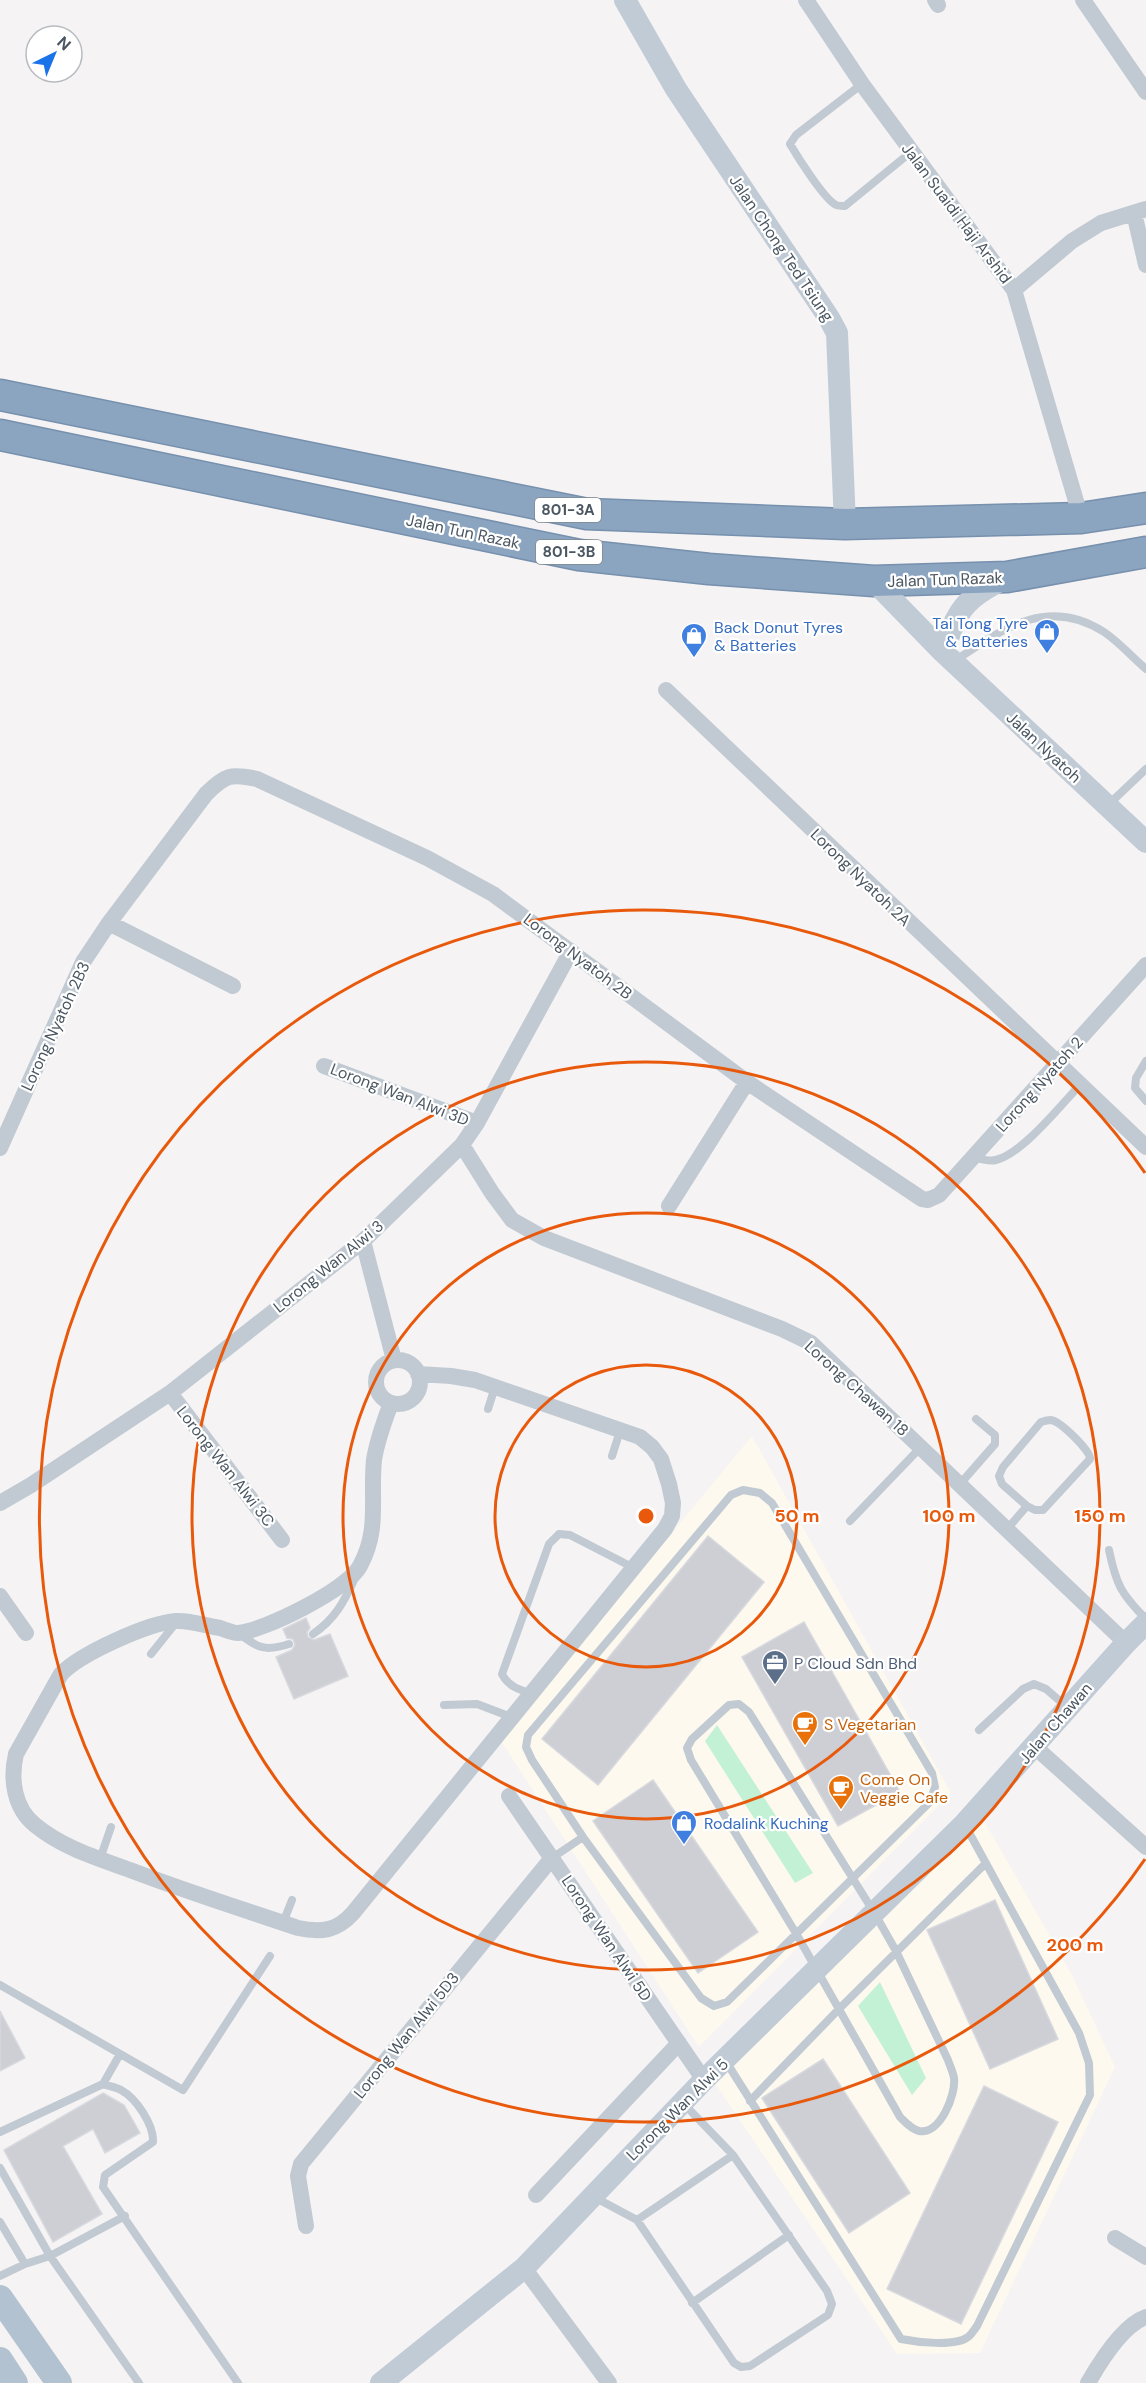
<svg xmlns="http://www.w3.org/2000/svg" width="1146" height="2383" font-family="'DM Sans',sans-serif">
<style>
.commercial{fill:#fdf9ef}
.green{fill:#c3f1d5}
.building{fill:#cdcfd5;stroke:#d7d9de;stroke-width:1.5}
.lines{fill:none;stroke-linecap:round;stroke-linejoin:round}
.highway-casing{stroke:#7690ad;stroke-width:33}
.lane{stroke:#c1cad2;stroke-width:8}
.street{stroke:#c1cad2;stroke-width:16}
.secondary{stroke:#c1cbd6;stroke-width:22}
.primary{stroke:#b3c2d1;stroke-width:26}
.highway{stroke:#8ba5c1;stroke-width:30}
.ring{fill:none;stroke:#e8590c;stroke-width:3}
.labels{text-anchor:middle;stroke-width:4.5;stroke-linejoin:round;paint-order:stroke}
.shield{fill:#fff;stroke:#808990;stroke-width:1.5}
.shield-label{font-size:15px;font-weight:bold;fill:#4a5661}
.street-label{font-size:16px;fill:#4a5661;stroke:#fff}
.shop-label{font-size:16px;fill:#366cbe;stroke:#fff;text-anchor:start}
.service-label{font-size:16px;fill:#4e5e75;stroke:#fff;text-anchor:start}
.food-label{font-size:16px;fill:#c56008;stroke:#fff;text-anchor:start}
.centre{fill:#e8590c;stroke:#fff;stroke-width:3}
.ring-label{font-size:18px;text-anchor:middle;font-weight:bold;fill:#e8590c;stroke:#fff;stroke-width:4.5;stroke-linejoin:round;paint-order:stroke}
</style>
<rect width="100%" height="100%" fill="#f5f3f3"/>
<path class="commercial" d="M752 1436 951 1793 699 2047 501 1741Z
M982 1817 1072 1975 1115 2067 980 2353 897 2354 715 2083Z"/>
<path class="green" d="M717 1725 813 1873 795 1883 705 1741Z
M880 1982 926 2078 912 2095 858 2006Z"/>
<path class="building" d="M708 1536 764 1582 598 1785 542 1739Z
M306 1618 310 1628 307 1632 308 1637 314 1640 330 1634 348 1676 294 1699 276 1657 292 1650 295 1645 293 1639 287 1638 283 1629Z
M804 1622 900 1792 838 1826 742 1657Z
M653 1780 758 1932 698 1973 593 1821Z
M995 1900 1058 2039 990 2069 927 1930Z
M0 2011 25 2058 0 2071Z
M823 2059 910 2193 849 2233 762 2098Z
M984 2086 1058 2122 961 2324 887 2289Z
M103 2093 124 2105 140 2133 105 2153 93 2129 63 2146 102 2214 53 2242 4 2150Z"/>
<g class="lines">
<defs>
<path id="highway" d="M0 395 587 514 845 524 1081 518 1146 508
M0 435 579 555 709 569 874 581 1007 577 1146 552"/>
</defs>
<use href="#highway" class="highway-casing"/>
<path class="lane" d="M862 84 796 135 790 144C797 156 824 199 836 205 838 206 842 206 845 206L911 152
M956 660C1004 628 1048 596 1104 632 1119 642 1132 657 1146 669
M1107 806 1146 769
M1146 1061 1136 1078 1135 1088 1146 1101
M974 1157C981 1159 988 1162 996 1160 1022 1154 1061 1105 1080 1085
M488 1409 495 1387
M612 1456 620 1431
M960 1484 995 1444V1435L976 1419
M743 1490 760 1493 772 1503 932 1773 935 1787 930 1802 727 2002 714 2006 701 1998 583 1837 532 1760 526 1747 528 1735 731 1495Z
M850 1521 921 1447
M1008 1528 1027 1506 1035 1510H1043L1090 1459C1091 1451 1060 1421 1051 1420 1048 1420 1044 1421 1041 1422L1003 1467 999 1476 1002 1484 1027 1506
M1109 1550C1116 1584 1121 1594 1146 1619
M238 1633C259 1648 264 1652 289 1644
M313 1634C335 1619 344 1602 355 1578
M151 1654 175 1624
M531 1693C519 1690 508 1686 502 1674L549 1544 559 1534 570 1535 634 1568
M739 1704 749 1712 875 1914 896 1951 948 2060C950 2066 953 2072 954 2078 956 2095 940 2135 919 2131 911 2129 905 2122 900 2117L797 1935 691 1760 687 1748 692 1739 729 1705Z
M444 1705 477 1704 511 1717
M979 1730 1023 1689 1034 1684 1046 1689 1068 1708
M552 1858 583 1837
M100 1859 111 1827
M283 1923 292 1900
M0 1985 183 2090 270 1956
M725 2060 901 2339C916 2342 955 2347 968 2337 971 2335 974 2330 977 2326L1090 2095 1089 2063 1079 2033 965 1825
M103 2084 120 2054
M750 2101 839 2009 986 1863
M0 2132 103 2084C108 2086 116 2087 121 2090 136 2098 154 2125 153 2142L105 2175 103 2187 238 2383
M0 2168 50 2256 139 2383
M594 2197 637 2220 734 2363 741 2367 750 2366 828 2315 832 2304 827 2291 733 2155 683 2103
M637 2220 733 2155
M0 2222 25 2264
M0 2276 25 2264 50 2256 125 2216
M692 2303 789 2235"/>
<path class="street" d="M806 0 862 84 1014 290 1081 518
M935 0 938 5
M1083 0 1146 92
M1134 213 1146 265
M1014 290 1072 241 1101 223 1146 209
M666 690 1146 1147
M109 923 233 986
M324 1066 477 1123
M462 1145 492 1193 512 1220 544 1238 782 1329 811 1343 1126 1643
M0 1148 83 962 109 923 206 794C225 775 231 773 257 779L427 858 493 894 747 1082 922 1199 928 1200 939 1195 1146 965
M669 1206 747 1082
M363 1241 394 1360
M376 1382a22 22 0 1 1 44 0a22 22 0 1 1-44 0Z
M170 1393 282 1540
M391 1403C384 1422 377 1440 374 1460 370 1499 380 1529 360 1566 348 1589 264 1631 238 1633 233 1633 226 1630 220 1628 207 1626 189 1620 176 1621 148 1623 80 1654 61 1674L16 1754C10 1779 14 1808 35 1825 63 1848 97 1858 130 1870 185 1891 242 1909 298 1928 321 1933 337 1931 353 1913L665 1529 672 1516 673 1503 669 1484 661 1459 652 1447 640 1437 475 1380 451 1376 418 1374
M0 1503 31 1485 170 1393 363 1241 462 1145 477 1123 571 951
M0 1596 26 1633
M1035 1747 1146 1847
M509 1796 704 2080
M536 2195 679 2043
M306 2226 298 2176 301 2164 552 1858
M1115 2238 1146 2257
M524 2268 609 2383
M1088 2383C1100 2362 1123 2325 1146 2317"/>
<path class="secondary" d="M625 0 676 89 829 318 837 333 845 524
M874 581 943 652 1146 842
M943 652C957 611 964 598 1004 579
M381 2383 524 2268 704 2080 964 1824 1126 1643 1146 1623"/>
<path class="primary" d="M0 2298 59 2383
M0 2360 15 2383"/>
<use href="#highway" class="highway"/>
</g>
<g class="ring">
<circle cx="646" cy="1516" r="151"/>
<circle cx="646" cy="1516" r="303"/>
<circle cx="646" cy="1516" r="454"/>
<path d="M1145 1859A606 606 0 1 1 1145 1173"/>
</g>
<defs>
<symbol id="shop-pin" viewBox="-11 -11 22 30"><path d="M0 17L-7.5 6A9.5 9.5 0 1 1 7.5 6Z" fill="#3f7fe0" stroke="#fff"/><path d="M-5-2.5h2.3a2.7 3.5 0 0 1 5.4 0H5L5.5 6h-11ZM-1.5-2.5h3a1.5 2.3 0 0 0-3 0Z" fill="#fff"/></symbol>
<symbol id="office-pin" viewBox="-11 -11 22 30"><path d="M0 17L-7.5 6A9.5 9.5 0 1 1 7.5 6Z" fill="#5c6f8a" stroke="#fff"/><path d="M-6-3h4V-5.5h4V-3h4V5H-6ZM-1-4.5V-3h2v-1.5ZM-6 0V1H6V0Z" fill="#fff"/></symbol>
<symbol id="cafe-pin" viewBox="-11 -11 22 30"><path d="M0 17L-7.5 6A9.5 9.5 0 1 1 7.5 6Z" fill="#e8710a" stroke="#fff"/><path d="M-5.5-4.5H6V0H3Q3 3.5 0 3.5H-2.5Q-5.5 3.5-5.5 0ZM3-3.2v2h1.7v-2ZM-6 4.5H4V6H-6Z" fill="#fff"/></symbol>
</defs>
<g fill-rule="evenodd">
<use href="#shop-pin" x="1032" y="617" width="30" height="40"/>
<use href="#shop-pin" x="679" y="621" width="30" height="40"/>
<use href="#office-pin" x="760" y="1648" width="30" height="40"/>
<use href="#cafe-pin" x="790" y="1709" width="30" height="40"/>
<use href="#cafe-pin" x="826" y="1773" width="30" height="40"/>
<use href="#shop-pin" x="669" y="1808" width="30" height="40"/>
</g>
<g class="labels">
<g class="shield">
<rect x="535" y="498" width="66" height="24" rx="4.5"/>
<rect x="536" y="540" width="66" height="24" rx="4.5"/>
</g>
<g class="shield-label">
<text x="568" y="515">801-3A</text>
<text x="569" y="557">801-3B</text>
</g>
<g class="street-label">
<text transform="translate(957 213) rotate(53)" y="6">Jalan Suaidi Haji Arshid</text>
<text transform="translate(782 248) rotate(56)" y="6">Jalan Chong Ted Tsiung</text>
<text transform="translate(463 531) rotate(12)" y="6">Jalan Tun Razak</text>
<text transform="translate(945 579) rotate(-2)" y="6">Jalan Tun Razak</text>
<text transform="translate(1044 747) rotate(43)" y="6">Jalan Nyatoh</text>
<text transform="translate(861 877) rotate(44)" y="6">Lorong Nyatoh 2A</text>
<text transform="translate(578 956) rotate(37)" y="6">Lorong Nyatoh 2B</text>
<text transform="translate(55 1026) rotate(-65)" y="6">Lorong Nyatoh 2B3</text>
<text transform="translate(1039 1084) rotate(-48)" y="6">Lorong Nyatoh 2</text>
<text transform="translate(400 1094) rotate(21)" y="6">Lorong Wan Alwi 3D</text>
<text transform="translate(328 1266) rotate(-39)" y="6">Lorong Wan Alwi 3</text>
<text transform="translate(857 1388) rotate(42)" y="6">Lorong Chawan 18</text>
<text transform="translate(226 1466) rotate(52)" y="6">Lorong Wan Alwi 3C</text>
<text transform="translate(1055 1723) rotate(-49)" y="6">Jalan Chawan</text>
<text transform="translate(607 1938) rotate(56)" y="6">Lorong Wan Alwi 5D</text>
<text transform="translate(406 2035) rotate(-51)" y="6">Lorong Wan Alwi 5D3</text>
<text transform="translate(677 2109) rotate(-45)" y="6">Lorong Wan Alwi 5</text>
</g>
<g class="shop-label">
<text x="1028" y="629" text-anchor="end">Tai Tong Tyre<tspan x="1028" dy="18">&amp; Batteries</tspan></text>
<text x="714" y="633">Back Donut Tyres<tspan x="714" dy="18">&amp; Batteries</tspan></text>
<text x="704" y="1829">Rodalink Kuching</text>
</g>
<g class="service-label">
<text x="794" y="1669">P Cloud Sdn Bhd</text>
</g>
<g class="food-label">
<text x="824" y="1730">S Vegetarian</text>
<text x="860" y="1785">Come On<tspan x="860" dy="18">Veggie Cafe</tspan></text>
</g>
</g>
<circle cx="646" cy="1516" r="9" class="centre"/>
<g class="ring-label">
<text x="797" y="1522">50 m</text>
<text x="949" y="1522">100 m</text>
<text x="1100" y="1522">150 m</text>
<text x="1075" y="1951">200 m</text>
</g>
<g transform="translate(54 54) rotate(43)"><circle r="28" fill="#ffffff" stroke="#b7bbc0" stroke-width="1.5"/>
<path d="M0-4.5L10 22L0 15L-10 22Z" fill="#1a73e8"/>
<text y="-9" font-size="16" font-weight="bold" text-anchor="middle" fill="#4a5661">N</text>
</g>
</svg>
